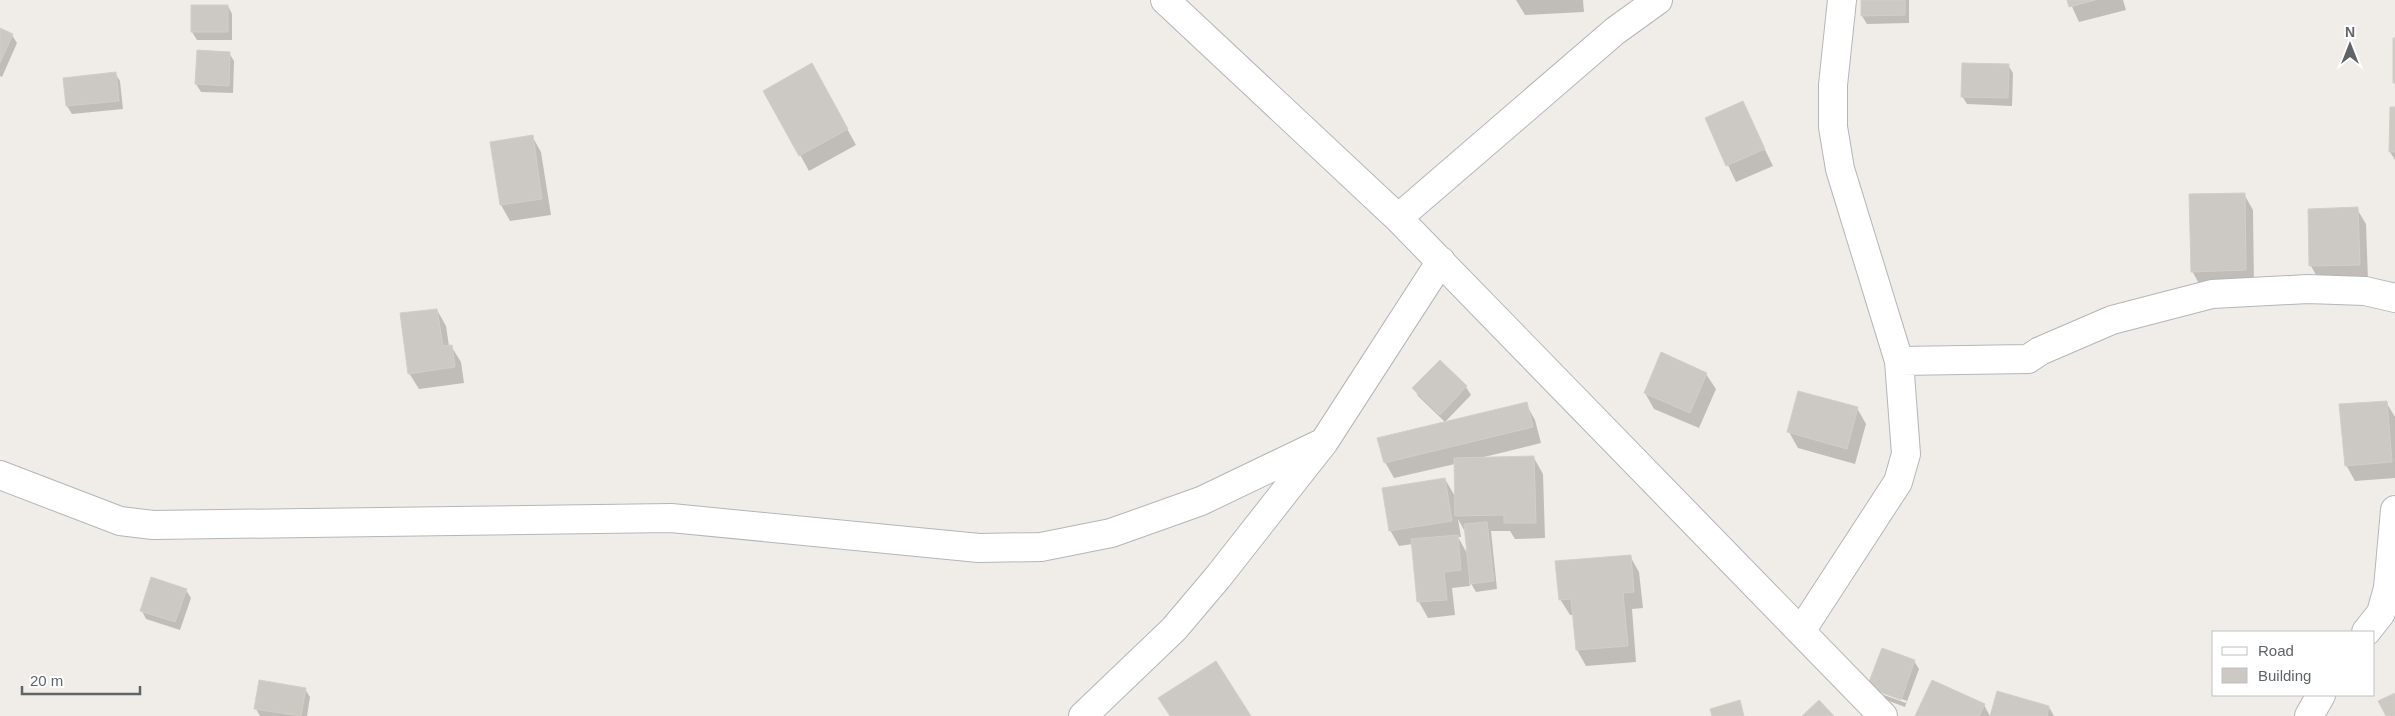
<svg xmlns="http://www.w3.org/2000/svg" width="2395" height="716" font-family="Helvetica,sans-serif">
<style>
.shadow{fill:#0003;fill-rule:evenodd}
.building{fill:#ccc8c4;stroke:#d4cec6}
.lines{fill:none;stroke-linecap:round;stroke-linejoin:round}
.minor-casing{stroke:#b3b6b9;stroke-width:30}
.minor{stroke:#fff;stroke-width:28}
</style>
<rect width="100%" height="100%" fill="#f0ede8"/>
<path class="shadow" d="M1516 0H1583L1584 12 1525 15Z
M1862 0H1909V23L1867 24 1862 16Z
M2069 0H2123L2126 10 2079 22Z
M228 6 232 14V40H197L192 32Z
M0 29 12 35 17 43 2 77 0 76Z
M229 53 234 61 233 93 201 92 196 84Z
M812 65 856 145 809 171 765 91Z
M2008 65 2013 73 2012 106 1967 104 1962 96Z
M115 73 120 81 123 109 72 114 67 106 64 79Z
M1742 103 1773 166 1736 182 1706 119Z
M2395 108V160L2390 152Z
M532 136 541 152 551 215 510 221 501 205 492 143Z
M2244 194 2253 210 2254 286 2201 287 2192 271Z
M2357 209 2366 224 2368 280 2320 282 2311 266 2309 210Z
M437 310 446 326 449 346H451L461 362 464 383 419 389 409 373Z
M1706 374 1716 389 1699 428 1654 409 1645 393Z
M1466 387 1471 395 1445 422 1418 396 1414 388Z
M2386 402 2395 417V478L2355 481 2346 465Z
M1526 404 1535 420 1541 443 1480 458H1534L1543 474 1545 538 1515 539 1510 531H1491L1497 589 1476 592 1469 580 1470 586 1452 588 1455 615 1428 618 1419 602 1413 544 1399 546 1390 530 1445 479 1456 498 1455 464 1394 478 1385 462ZM1458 519 1465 532 1468 555 1458 537H1461Z
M1857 408 1866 424 1855 464 1798 448 1789 432Z
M1630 556 1639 572 1643 608 1632 609 1636 662 1586 666 1577 650 1574 615H1570L1560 599Z
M186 590 191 598 180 630 146 619 142 611Z
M1882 649 1914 661 1919 669 1905 707 1873 695 1868 687ZM1873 688 1907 701 1906 703 1873 691Z
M305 689 310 697 307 716H260L256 709Z
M1984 705 1990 716H1916Z
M2049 707 2054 716H1991Z"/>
<path class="building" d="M1861 0H1905V15L1861 16Z
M2067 0H2095L2069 7Z
M191 5H228V32H191Z
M0 28 13 34 0 63Z
M2393 38H2395V83H2393Z
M197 50 230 52 229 86 195 84Z
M812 63 848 129 799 156 763 91Z
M1962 63 2009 64 2008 98 1961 97Z
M116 72 119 101 66 106 63 78Z
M1743 101 1765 149 1726 166 1705 118Z
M2390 107H2395V152H2389Z
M533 135 542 199 500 205 490 142Z
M2245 193 2246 270 2191 272 2189 194Z
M2358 207 2360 265 2309 266 2308 209Z
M437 309 443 346 452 345 455 367 408 374 400 313Z
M1661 352 1707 373 1690 413 1644 393Z
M1440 360 1467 386 1440 415 1412 388Z
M1798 391 1858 407 1847 449 1787 432Z
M2387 401 2392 462 2345 466 2339 404Z
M1527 402 1533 427 1384 463 1377 438Z
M1534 456 1536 523H1504V515L1455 516 1454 458Z
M1445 478 1452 521 1389 531 1382 488Z
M1487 522 1494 581 1470 584 1464 524Z
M1458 535 1461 570 1444 572 1447 600 1417 602 1411 539Z
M1631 555 1634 592 1623 593 1628 646 1576 650 1571 599 1559 600 1555 561Z
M151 577 187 589 175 622 140 611Z
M1882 648 1915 660 1901 700 1867 687Z
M1216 661 1251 716H1170L1158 698Z
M259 680 306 688 301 716 254 709Z
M1932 680 1985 704 1979 716H1915Z
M1997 691 2049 706 2047 716H1990Z
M2395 693V716H2386L2378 701Z
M1740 700 1744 716H1712L1710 709Z
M1819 700 1834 716H1802Z"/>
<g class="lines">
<defs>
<path id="minor" d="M1165 0 1398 218 1883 716
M1398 218 1615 31 1658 0
M1899 361 2028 359 2040 351 2112 320 2212 294 2308 289 2365 291 2395 298
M0 475 120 521 153 525 671 518 979 548 1041 547 1111 533 1201 501 1324 442
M1801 631 1898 482 1906 454 1899 361 1840 169 1833 127V85L1842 0
M2366 632 2381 613 2388 588 2395 510
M1083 716 1174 629 1218 577 1324 442 1441 261
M2309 716 2321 695"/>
</defs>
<use href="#minor" class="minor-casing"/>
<use href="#minor" class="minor"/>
</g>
<rect x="2212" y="631" width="162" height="65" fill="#ffffff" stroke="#bfc1c2"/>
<rect x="2222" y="647" width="25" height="8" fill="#ffffff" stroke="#bfc1c2"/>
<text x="2258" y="656" font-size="15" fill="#5f6467">Road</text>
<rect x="2222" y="668" width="25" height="15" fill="#ccc8c4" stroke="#bfc1c2"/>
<text x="2258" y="681" font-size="15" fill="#5f6467">Building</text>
<g transform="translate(2350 45)" stroke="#ffffff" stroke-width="4" paint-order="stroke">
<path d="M0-4L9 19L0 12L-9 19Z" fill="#5f6467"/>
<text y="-8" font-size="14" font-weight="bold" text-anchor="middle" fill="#5f6467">N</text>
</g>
<path d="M22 686v8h118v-8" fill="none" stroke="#5f6467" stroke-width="2.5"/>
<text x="30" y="686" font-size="15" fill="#5f6467" stroke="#ffffff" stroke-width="4" paint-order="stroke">20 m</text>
</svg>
